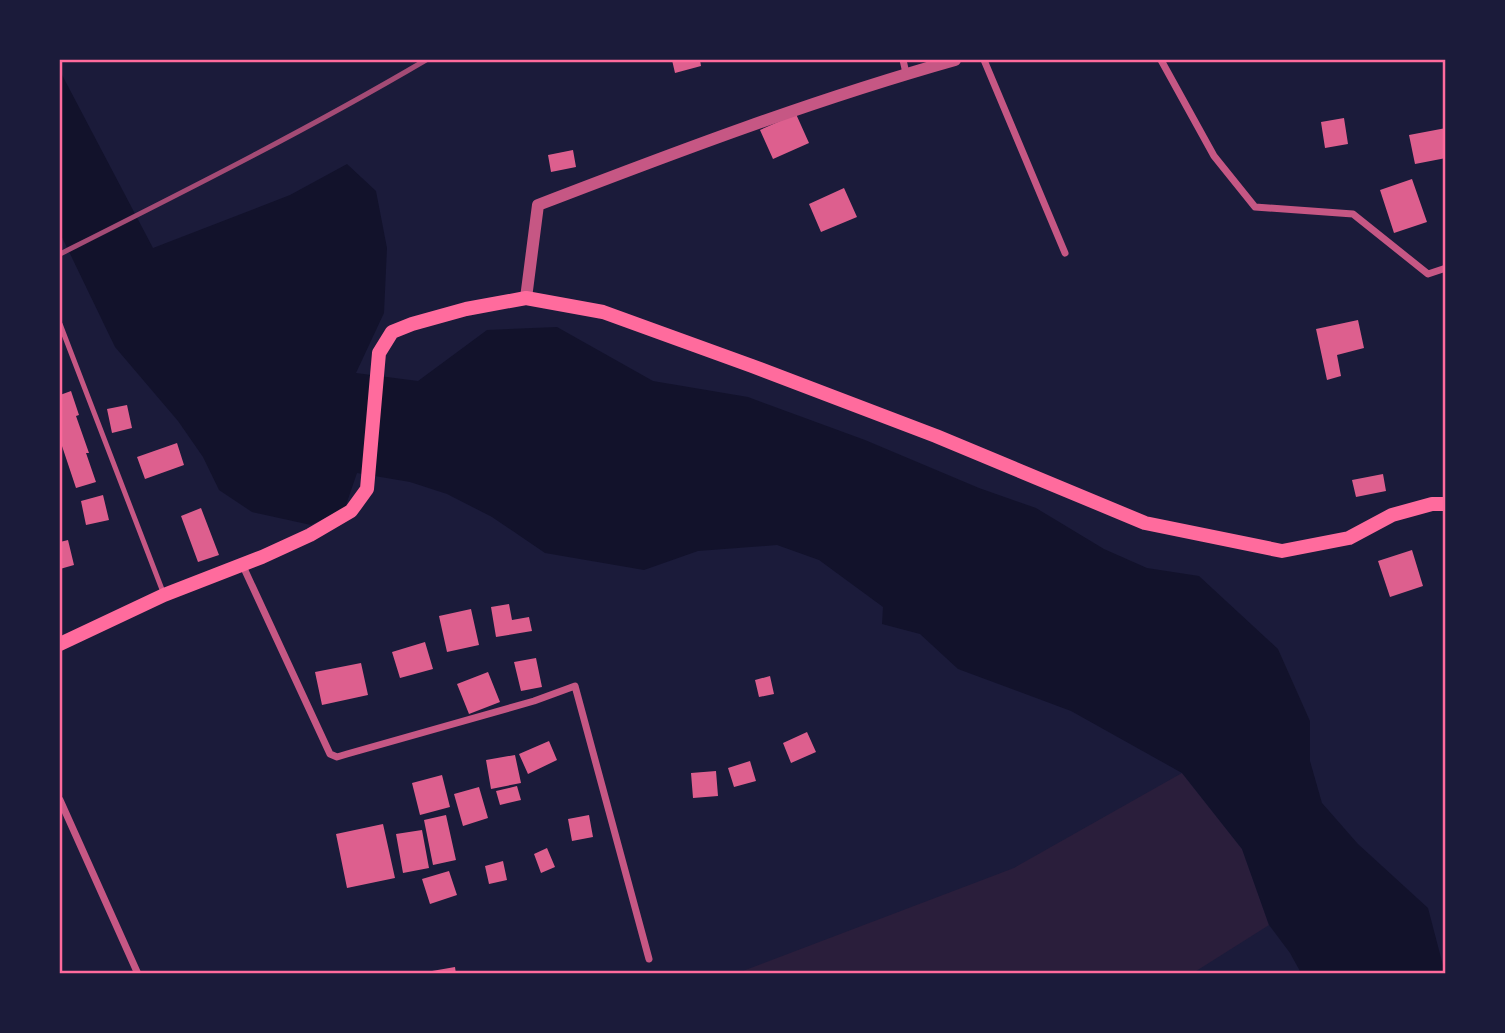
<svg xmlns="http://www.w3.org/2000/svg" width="1505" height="1033" font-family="Lato,sans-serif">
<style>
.green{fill:#2a1e3b}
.water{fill:#12122b}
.building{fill:#dd5f8e}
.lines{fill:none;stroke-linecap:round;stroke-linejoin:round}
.service{stroke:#c65784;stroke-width:5}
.minor{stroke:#c65784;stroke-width:7}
.tertiary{stroke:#c65784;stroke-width:12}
.secondary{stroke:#ff6b9d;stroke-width:14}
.rail{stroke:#a44b75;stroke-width:5}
.neatline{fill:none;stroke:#ff6b9d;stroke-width:2.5}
</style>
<rect width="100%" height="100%" fill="#1b1b3a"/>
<path class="green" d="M1182 773 1242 849 1269 925 1193 973 735 974 1014 868Z"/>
<path class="water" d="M60 71 153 248 290 195 347 164 376 191 387 248 384 313 356 373 418 381 487 330 557 327 653 381 748 397 865 440 979 488 1036 508 1104 549 1147 568 1199 576 1278 649 1310 721V761L1322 803 1358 844 1428 908 1445 973H1301L1290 953 1269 925 1242 849 1182 773 1071 711 958 669 920 634 882 624 883 607 819 560 777 545 698 551 644 570 545 553 492 517 447 494 410 482 357 473 345 508 311 525 252 512 219 490 203 457 178 421 115 347 60 233Z"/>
<path class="building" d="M672 60H700L701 66 675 73Z
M796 114 809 143 773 159 760 130Z
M1344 118 1348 144 1325 148 1321 122Z
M1446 128V158L1415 164 1409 135Z
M573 150 576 167 551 172 548 155Z
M1412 179 1427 222 1394 233 1380 190Z
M844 188 857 217 821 232 809 204Z
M1358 320 1364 348 1337 355 1341 376 1327 380 1316 329Z
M71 391 79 415 76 416 89 453H86L96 482 76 488 60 440V395Z
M127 405 132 428 112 433 107 409Z
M177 443 184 465 145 479 137 457Z
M1383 474 1386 491 1356 497 1352 480Z
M103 495 109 520 86 525 81 501Z
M201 508 219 555 198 562 181 516Z
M68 540 74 565 60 569V542Z
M1412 550 1423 586 1390 597 1378 561Z
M509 604 512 620 529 617 532 631 496 637 491 607Z
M471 609 479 645 447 652 439 616Z
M425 642 433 669 400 678 392 652Z
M536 658 542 687 521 691 514 662Z
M361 663 368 695 322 705 315 672Z
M488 672 500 702 469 714 457 684Z
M770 676 774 694 759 697 755 680Z
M807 732 816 752 791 763 783 743Z
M549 741 557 760 528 774 519 754Z
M515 755 521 783 491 789 486 760Z
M750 761 756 781 734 787 728 768Z
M716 771 718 796 693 798 691 773Z
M442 775 450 807 420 815 412 783Z
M517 786 521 800 500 805 496 791Z
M479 787 488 818 463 826 454 794Z
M446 815 456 860 433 865 424 820Z
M589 815 593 837 572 841 568 819Z
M383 824 395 878 347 888 336 834Z
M422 830 429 868 403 873 396 834Z
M547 848 555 867 541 873 534 854Z
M503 861 507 880 489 884 485 866Z
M449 871 457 895 430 904 422 879Z
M455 967 456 974H433L432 971Z"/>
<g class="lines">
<path class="service" d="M60 324 163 592"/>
<path class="minor" d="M903 60 906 73
M984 60 1065 253
M1161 60 1214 156 1255 207 1353 214 1428 274 1446 268
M242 564 330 754 337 757 347 754 534 701 575 686 649 959
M60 800 138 974"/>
<path class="tertiary" d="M526 298 538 205C676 152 813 100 955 60"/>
<path class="secondary" d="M60 644 164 595 262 557 310 535 351 511 367 489 379 353 392 332 412 324 466 309 526 298 603 312 752 366 936 436 1145 523 1282 551 1349 538 1392 515 1432 504H1446"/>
<path class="rail" d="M60 254C183 192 307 130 426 60"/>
</g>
<rect width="1505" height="1033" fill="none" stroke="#1b1b3a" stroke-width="122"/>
<rect x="61" y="61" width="1383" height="911" class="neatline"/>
</svg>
